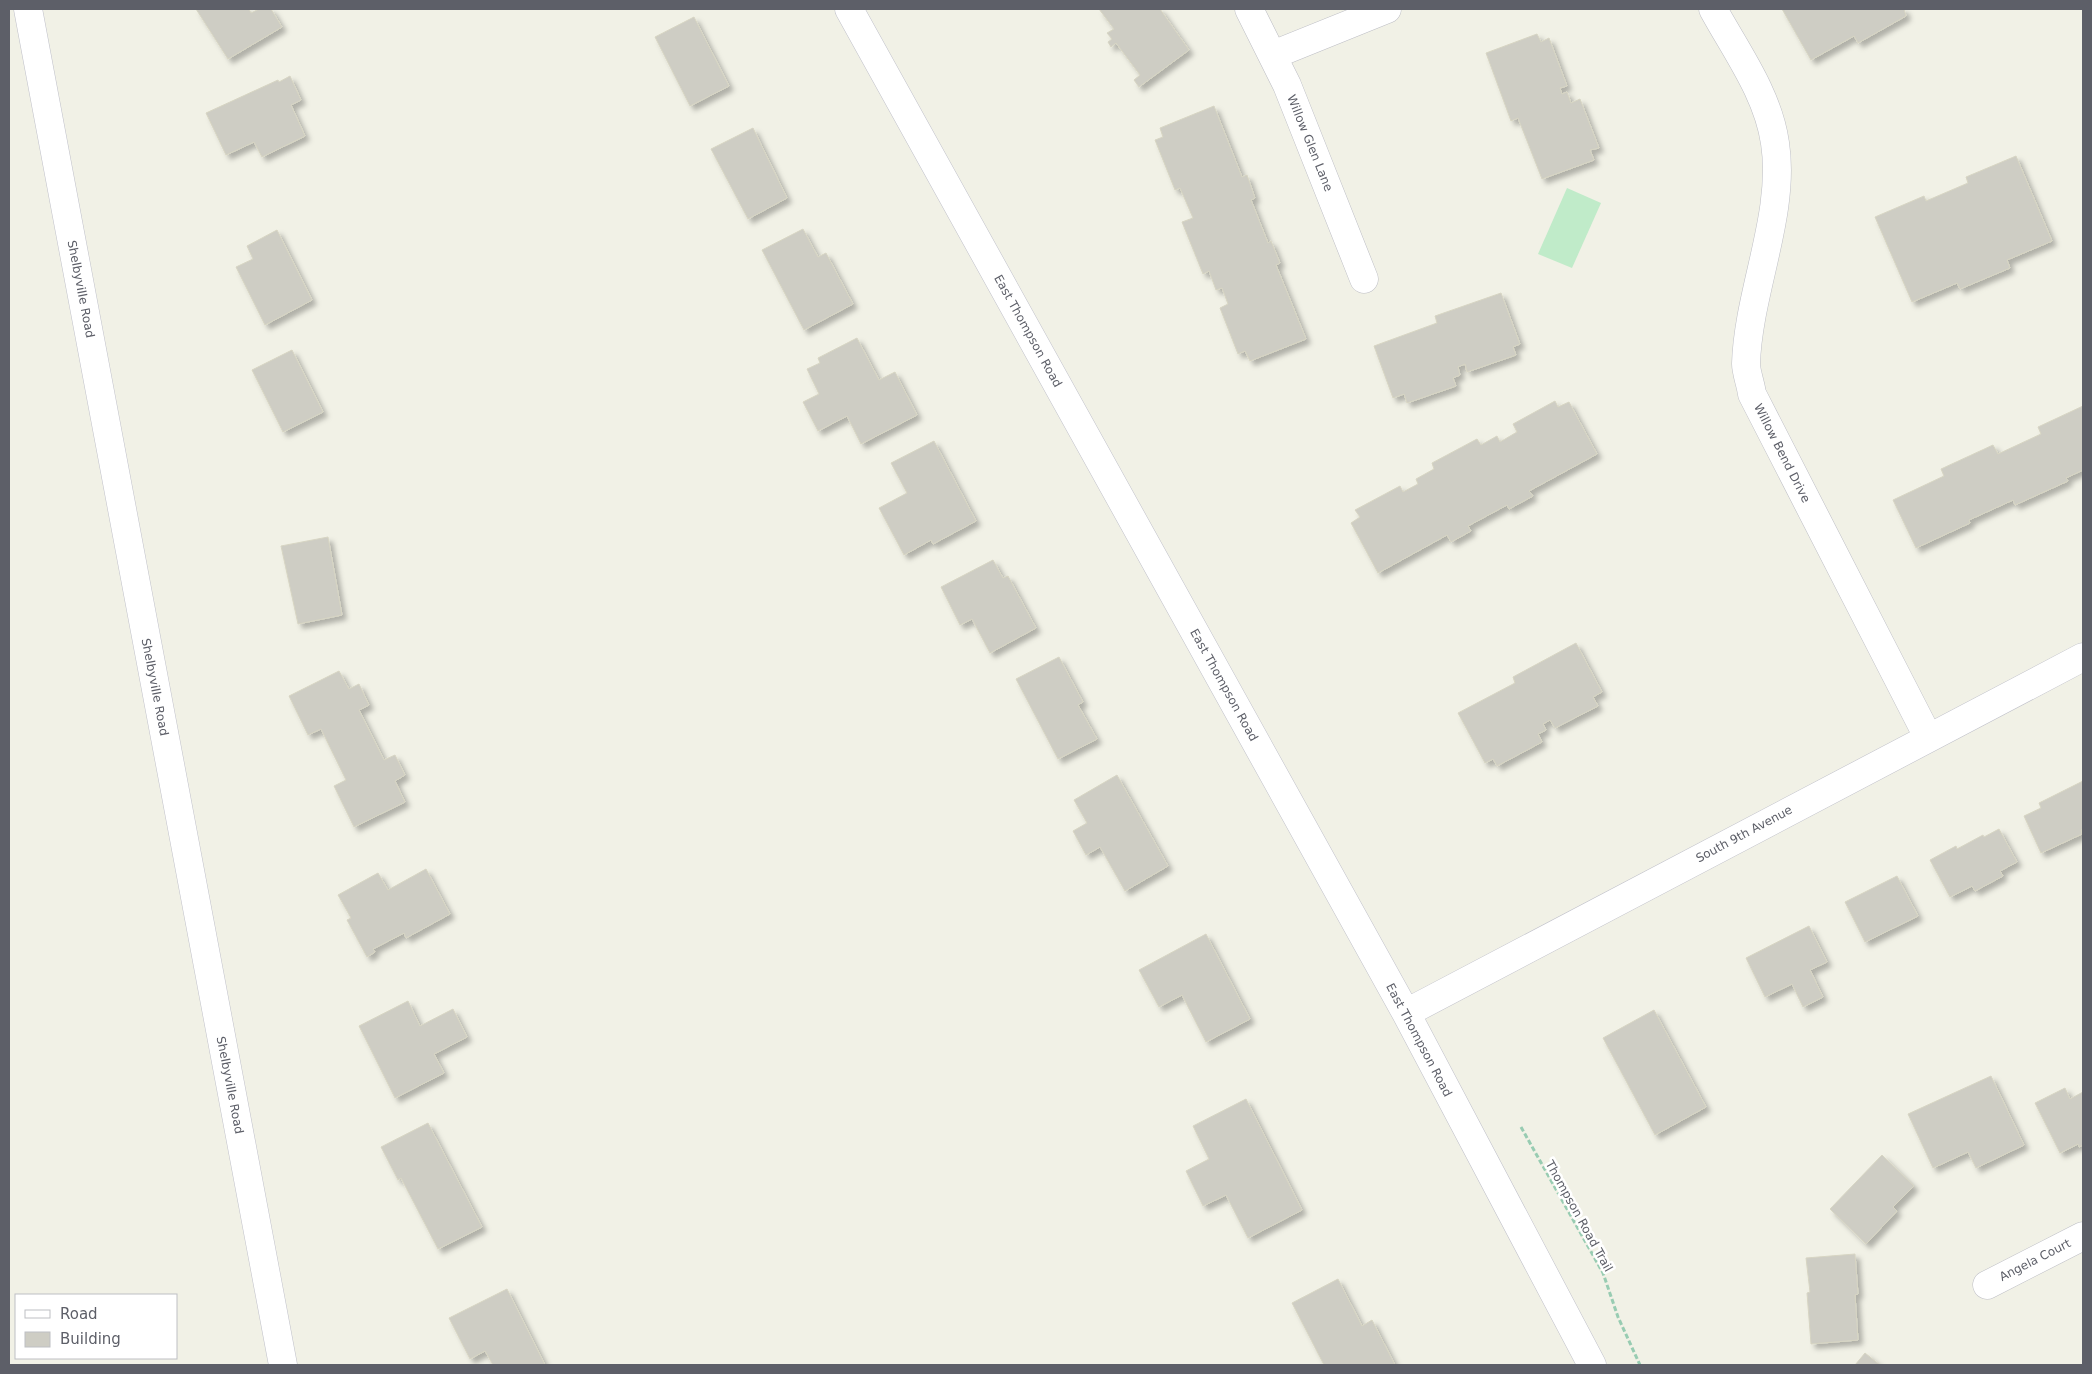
<svg xmlns="http://www.w3.org/2000/svg" width="2092" height="1374" font-family="'DejaVu Sans',sans-serif">
<style>
.green{fill:#c0ebc9}
.building{fill:#cecdc4;stroke:#d7d5c3;filter:url(#shadow)}
.lines{fill:none;stroke-linecap:round;stroke-linejoin:round}
.street-casing{stroke:#bdbec5;stroke-width:29}
.secondary-casing{stroke:#c0c1ca;stroke-width:29}
.path{stroke:#98ccb2;stroke-width:3;stroke-dasharray:5 2.5;stroke-linecap:butt}
.street{stroke:#fff;stroke-width:28}
.secondary{stroke:#fff;stroke-width:28}
.labels{text-anchor:middle;stroke-width:5;stroke-linejoin:round;paint-order:stroke}
.street-label{font-size:12px;fill:#5d5f68;stroke:#fff}
</style>
<defs>
<filter id="shadow"><feDropShadow dx="4.5" dy="4.5" stdDeviation="2.5" flood-color="#0004"/></filter>
</defs>
<rect width="100%" height="100%" fill="#f1f1e6"/>
<path class="green" d="M1567 188 1601 203 1572 268 1538 254Z"/>
<path class="building" d="M196 9H249L251 13 259 9H271L282 27 228 59Z
M1099 9H1160L1189 50 1139 87 1134 80 1140 75 1116 43 1111 47 1108 42 1112 39 1107 33 1114 29Z
M1782 9H1904L1906 16 1858 43 1854 36 1811 60Z
M694 17 729 86 690 106 655 37Z
M1537 34 1541 42 1549 38 1567 86 1560 88 1562 94 1567 92 1571 103 1580 99 1599 148 1590 150 1594 160 1542 179 1518 118 1511 121 1486 53Z
M290 76 301 100 291 105 305 136 262 157 254 142 226 155 206 113 278 80 279 82Z
M1214 106 1242 177 1247 175 1255 198 1251 200 1268 243 1271 241 1280 263 1276 265 1306 339 1250 361 1245 351 1238 354 1220 308 1228 304 1222 288 1216 290 1209 271 1203 274 1182 222 1193 218 1180 188 1175 190 1155 140 1163 137 1160 128Z
M753 128 787 198 748 219 711 149Z
M2016 156 2052 241 2007 260 2010 268 1960 289 1957 283 1912 302 1875 217 1924 196 1926 201 1968 183 1966 177Z
M803 229 818 257 826 253 853 304 804 330 762 250Z
M277 230 312 300 265 325 236 267 253 259 247 246Z
M1501 293 1520 344 1513 347 1516 355 1467 372 1465 364 1458 367 1460 375 1453 378 1456 386 1407 403 1404 394 1393 398 1374 346 1437 323 1435 316Z
M857 338 879 380 895 372 917 415 861 444 847 416 818 431 803 402 819 394 807 369 820 363 818 358Z
M292 350 323 412 283 432 252 370Z
M1555 401 1558 407 1569 402 1597 454 1529 491 1533 496 1509 509 1507 505 1468 526 1471 531 1451 542 1447 535 1378 573 1351 523 1360 517 1355 510 1400 486 1403 492 1418 484 1416 479 1434 469 1432 463 1477 439 1481 445 1497 436 1500 442 1517 432 1513 424Z
M2083 406V470L2066 478 2068 481 2015 505 2013 500 1969 520 1970 523 1916 548 1893 500 1944 476 1941 469 1993 445 1998 454 2041 434 2038 427Z
M934 441 976 521 933 544 931 540 904 555 879 508 907 493 891 463Z
M328 537 342 615 298 624 281 546Z
M993 560 1003 578 1008 576 1036 628 990 653 972 619 960 625 941 587Z
M1576 643 1602 692 1593 697 1598 706 1555 728 1550 720 1543 724 1546 730 1538 734 1542 742 1497 766 1493 759 1485 763 1458 713 1515 683 1513 677Z
M1059 657 1083 702 1078 705 1097 739 1058 759 1016 679Z
M339 671 349 689 359 684 369 705 359 710 384 760 395 755 405 775 395 781 405 802 354 827 334 786 346 780 321 729 308 735 289 696Z
M1117 775 1168 866 1125 891 1100 847 1086 855 1073 831 1087 823 1074 800Z
M2083 781V829L2081 830 2082 834 2041 853 2024 816 2041 808 2039 803Z
M1999 829 2017 862 2000 871 2003 876 1975 891 1972 886 1950 897 1930 860 1956 846 1957 849 1983 835 1984 837Z
M426 869 450 914 406 938 404 933 373 949 375 952 367 957 347 920 351 918 338 895 378 873 388 890Z
M1897 876 1918 916 1865 942 1845 902Z
M1809 926 1827 962 1810 970 1823 997 1803 1007 1792 984 1765 997 1746 958Z
M1206 934 1250 1019 1206 1042 1182 995 1159 1007 1139 970Z
M408 1001 420 1026 453 1009 467 1037 434 1054 444 1073 395 1098 359 1026Z
M1654 1010 1706 1107 1655 1135 1603 1038Z
M1991 1076 2024 1145 1976 1168 1968 1152 1933 1168 1908 1114Z
M2065 1088 2070 1099 2083 1092V1145L2079 1147 2078 1144 2060 1153 2035 1103Z
M1246 1099 1302 1210 1248 1238 1226 1195 1203 1206 1186 1171 1209 1159 1193 1126Z
M428 1123 482 1227 438 1249 401 1178 398 1180 381 1147Z
M1882 1155 1914 1186 1893 1207 1897 1211 1866 1244 1830 1209Z
M1855 1254 1858 1294 1855 1295 1858 1340 1811 1344 1807 1293 1810 1292 1806 1258Z
M1338 1279 1362 1326 1372 1320 1395 1365H1324L1292 1303Z
M507 1289 545 1365H493L485 1351 470 1359 449 1318Z
M1865 1353 1880 1365H1855Z"/>
<g class="lines">
<defs>
<path id="street" d="M1249 9 1287 85 1364 279
M1713 9C1736 51 1768 94 1775 143 1786 214 1748 292 1746 364 1746 372 1751 385 1752 394L1928 737
M1273 55 1387 9
M1987 1285 2083 1236"/>
<path id="secondary" d="M28 9 283 1365
M849 9 1406 1013 1592 1365
M1406 1013 2083 657"/>
</defs>
<use href="#street" class="street-casing"/>
<use href="#secondary" class="secondary-casing"/>
<path class="path" d="M1521 1127 1603 1273 1618 1317 1640 1365"/>
<use href="#street" class="street"/>
<use href="#secondary" class="secondary"/>
</g>
<g class="labels">
<g class="street-label">
<text transform="translate(1310 143) rotate(68)" y="4">Willow Glen Lane</text>
<text transform="translate(81 289) rotate(79)" y="4">Shelbyville Road</text>
<text transform="translate(1028 331) rotate(61)" y="4">East Thompson Road</text>
<text transform="translate(1782 453) rotate(63)" y="4">Willow Bend Drive</text>
<text transform="translate(1224 685) rotate(61)" y="4">East Thompson Road</text>
<text transform="translate(155 687) rotate(79)" y="4">Shelbyville Road</text>
<text transform="translate(1744 834) rotate(-28)" y="4">South 9th Avenue</text>
<text transform="translate(1419 1040) rotate(62)" y="4">East Thompson Road</text>
<text transform="translate(230 1085) rotate(79)" y="4">Shelbyville Road</text>
<text transform="translate(1579 1216) rotate(61)" y="4">Thompson Road Trail</text>
<text transform="translate(2035 1260) rotate(-27)" y="4">Angela Court</text>
</g>
</g>
<rect width="2092" height="1374" fill="none" stroke="#5d5f68" stroke-width="20"/>
<rect x="15" y="1294" width="162" height="65" fill="#ffffff" stroke="#bebfc3"/>
<rect x="25" y="1310" width="25" height="8" fill="#ffffff" stroke="#bebfc3"/>
<text x="60" y="1319" font-size="15" fill="#5d5f68">Road</text>
<rect x="25" y="1332" width="25" height="15" fill="#cecdc4" stroke="#bebfc3"/>
<text x="60" y="1344" font-size="15" fill="#5d5f68">Building</text>
</svg>
